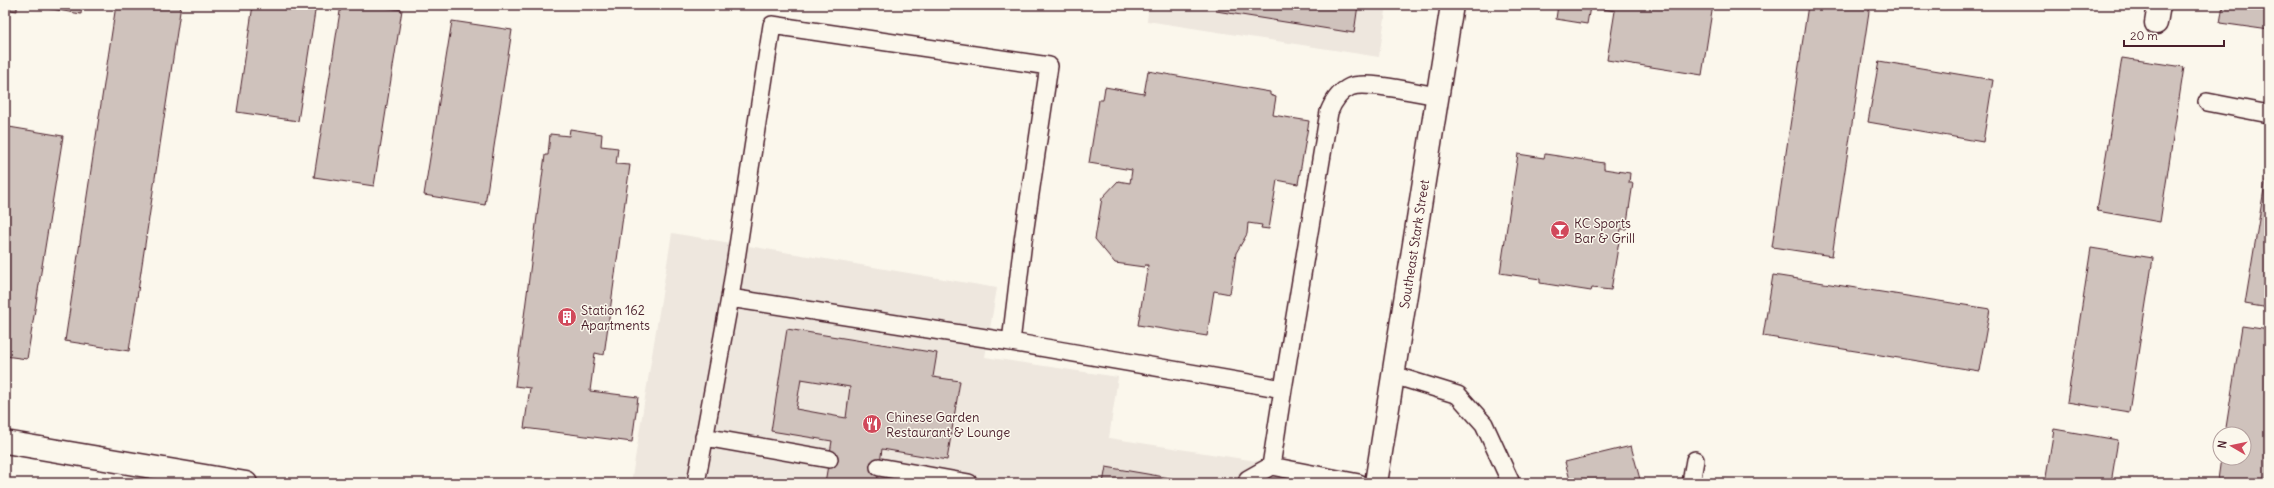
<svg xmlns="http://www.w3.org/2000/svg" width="2274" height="488" font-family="Delius,sans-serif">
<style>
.built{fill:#eee7de}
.building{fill:#cfc2bc;stroke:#4a1f2b;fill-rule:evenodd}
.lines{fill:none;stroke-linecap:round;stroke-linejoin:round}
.service-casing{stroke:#4a1f2b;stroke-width:20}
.minor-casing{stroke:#4a1f2b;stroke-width:25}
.secondary-casing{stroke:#4a1f2b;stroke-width:25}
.primary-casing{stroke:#4a1f2b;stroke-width:25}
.service{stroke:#fbf7ec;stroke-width:17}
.minor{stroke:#fbf7ec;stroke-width:22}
.secondary{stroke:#fbf7ec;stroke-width:22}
.primary{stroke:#fbf7ec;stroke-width:22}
.labels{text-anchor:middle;stroke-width:3;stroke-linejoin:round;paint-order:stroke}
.poi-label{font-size:13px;fill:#4a1f2b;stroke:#fbf7ec;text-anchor:start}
.street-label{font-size:13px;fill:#4a1f2b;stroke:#fbf7ec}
</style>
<rect width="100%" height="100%" fill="#fbf7ec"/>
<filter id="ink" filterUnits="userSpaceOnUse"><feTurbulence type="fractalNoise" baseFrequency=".025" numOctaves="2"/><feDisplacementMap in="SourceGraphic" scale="8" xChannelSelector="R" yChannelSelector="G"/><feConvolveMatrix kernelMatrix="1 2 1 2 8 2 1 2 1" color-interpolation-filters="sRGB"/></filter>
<g filter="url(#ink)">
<path class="built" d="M1149 5H1387L1379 57 1147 21Z
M672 233 997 288 985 357 1118 377 1109 438 1313 470 1311 483H631Z"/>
<path class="building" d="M5 5H17V11L5 9Z
M28 5H82L81 14Z
M116 5H181L129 351 65 341Z
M253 5H316L298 121 237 112Z
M341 5H370L402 10 374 186 314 177Z
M1217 5H1358L1354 33 1216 11Z
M1558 5H1713L1702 75 1607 60 1615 11 1590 7 1587 24 1556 19Z
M1808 5H1870L1832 256 1772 247Z
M2223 5H2269V30L2220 23Z
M452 21 512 30 485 205 424 195Z
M2122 58 2184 67 2160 222 2097 211Z
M1879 61 1993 80 1983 142 1868 122Z
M1148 71 1270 92V95L1276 97 1273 115 1309 121 1298 184 1277 180 1269 229 1261 228 1262 225 1248 223 1247 234 1236 253 1230 294 1214 291 1207 336 1138 325 1148 265H1145L1144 267 1115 263 1095 239 1102 198 1118 181 1130 183 1132 170 1089 163 1099 100H1103L1105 87 1144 94Z
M9 127 63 136 27 359 5 356V154Z
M570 129 602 134 601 146 618 148 616 164 630 165 604 355 595 353 590 391 638 397 632 442 524 428 530 388 515 386 545 155H548L550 134 569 136Z
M1518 154 1544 158 1545 154 1604 163V169L1630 173 1629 183H1633L1626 229H1621L1611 290 1592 288 1591 291 1540 283V279L1500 273Z
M2269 159V308L2245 304Z
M2091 248 2153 258 2129 412 2067 402Z
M1773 275 1990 309 1979 371 1763 336Z
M2242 326 2269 330V483H2236L2218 480 2221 458H2244V434H2225Z
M787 329 937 353 933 377 960 381 947 460 882 449 877 483H825L832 441 771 431ZM801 379 850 387 846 418 796 409Z
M2054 429 2118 440 2111 483H2045Z
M1631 446 1641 483H1571L1565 462Z
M1106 467 1188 481 1187 483H1103Z"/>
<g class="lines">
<defs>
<path id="service" d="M2207 102 2269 114
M730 298 1011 342
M1393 375 1458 395 1484 424 1511 483
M1283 389 1329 112C1333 102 1339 92 1350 87 1366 80 1418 93 1437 96
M704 437 829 459
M879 467 969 483
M696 483 730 298 772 25 1049 66 1023 241 1011 342 1283 389 1271 466 1359 483
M1248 483V479L1271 466
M1691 483 1695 460"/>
<path id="minor" d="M2156 23 2159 5"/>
<path id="secondary" d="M5 442 246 483"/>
<g id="primary">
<path id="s1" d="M1376 483 1452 5"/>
</g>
</defs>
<use href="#service" class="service-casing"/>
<use href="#minor" class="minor-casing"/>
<use href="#secondary" class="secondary-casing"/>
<use href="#primary" class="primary-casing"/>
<use href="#service" class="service"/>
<use href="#minor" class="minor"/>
<use href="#secondary" class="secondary"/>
<use href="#primary" class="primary"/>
</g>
</g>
<defs>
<symbol id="bar-disc" viewBox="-11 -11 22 22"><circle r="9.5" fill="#d1495b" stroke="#fbf7ec"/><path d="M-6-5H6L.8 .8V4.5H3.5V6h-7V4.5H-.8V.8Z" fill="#fff"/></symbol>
<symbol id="building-disc" viewBox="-11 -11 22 22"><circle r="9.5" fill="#d1495b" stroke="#fbf7ec"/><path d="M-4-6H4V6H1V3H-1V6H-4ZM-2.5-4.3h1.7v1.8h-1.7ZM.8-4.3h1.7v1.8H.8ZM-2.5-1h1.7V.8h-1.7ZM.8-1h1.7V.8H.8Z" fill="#fff"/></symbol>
<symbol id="restaurant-disc" viewBox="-11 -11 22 22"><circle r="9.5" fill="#d1495b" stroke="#fbf7ec"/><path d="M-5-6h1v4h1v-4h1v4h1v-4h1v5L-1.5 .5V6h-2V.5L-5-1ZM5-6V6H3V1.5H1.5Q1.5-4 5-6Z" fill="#fff"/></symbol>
</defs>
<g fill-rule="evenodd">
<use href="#bar-disc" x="1549" y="219" width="22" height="22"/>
<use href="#building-disc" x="556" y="306" width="22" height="22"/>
<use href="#restaurant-disc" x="861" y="413" width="22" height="22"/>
</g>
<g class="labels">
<g class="poi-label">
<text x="1574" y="228">KC Sports<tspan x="1574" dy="15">Bar &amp; Grill</tspan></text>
<text x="581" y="315">Station 162<tspan x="581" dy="15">Apartments</tspan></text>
<text x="886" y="422">Chinese Garden<tspan x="886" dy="15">Restaurant &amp; Lounge</tspan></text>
</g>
<g class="street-label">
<text dy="5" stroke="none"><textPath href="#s1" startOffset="242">Southeast Stark Street</textPath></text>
</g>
</g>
<rect width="2274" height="488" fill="none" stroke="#fbf7ec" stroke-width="20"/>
<rect x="10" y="10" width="2254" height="468" fill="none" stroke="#4a1f2b" stroke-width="1.5" filter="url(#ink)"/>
<g transform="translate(2232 446) rotate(279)"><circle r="19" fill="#fbf7ec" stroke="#b4a19f"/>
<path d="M0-3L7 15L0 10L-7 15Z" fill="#d1495b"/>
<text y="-6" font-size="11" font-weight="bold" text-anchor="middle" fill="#4a1f2b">N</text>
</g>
<path d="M2124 40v6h100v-6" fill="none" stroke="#4a1f2b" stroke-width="2"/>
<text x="2130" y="40" font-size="12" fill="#4a1f2b" stroke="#fbf7ec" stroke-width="3" paint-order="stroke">20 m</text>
</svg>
